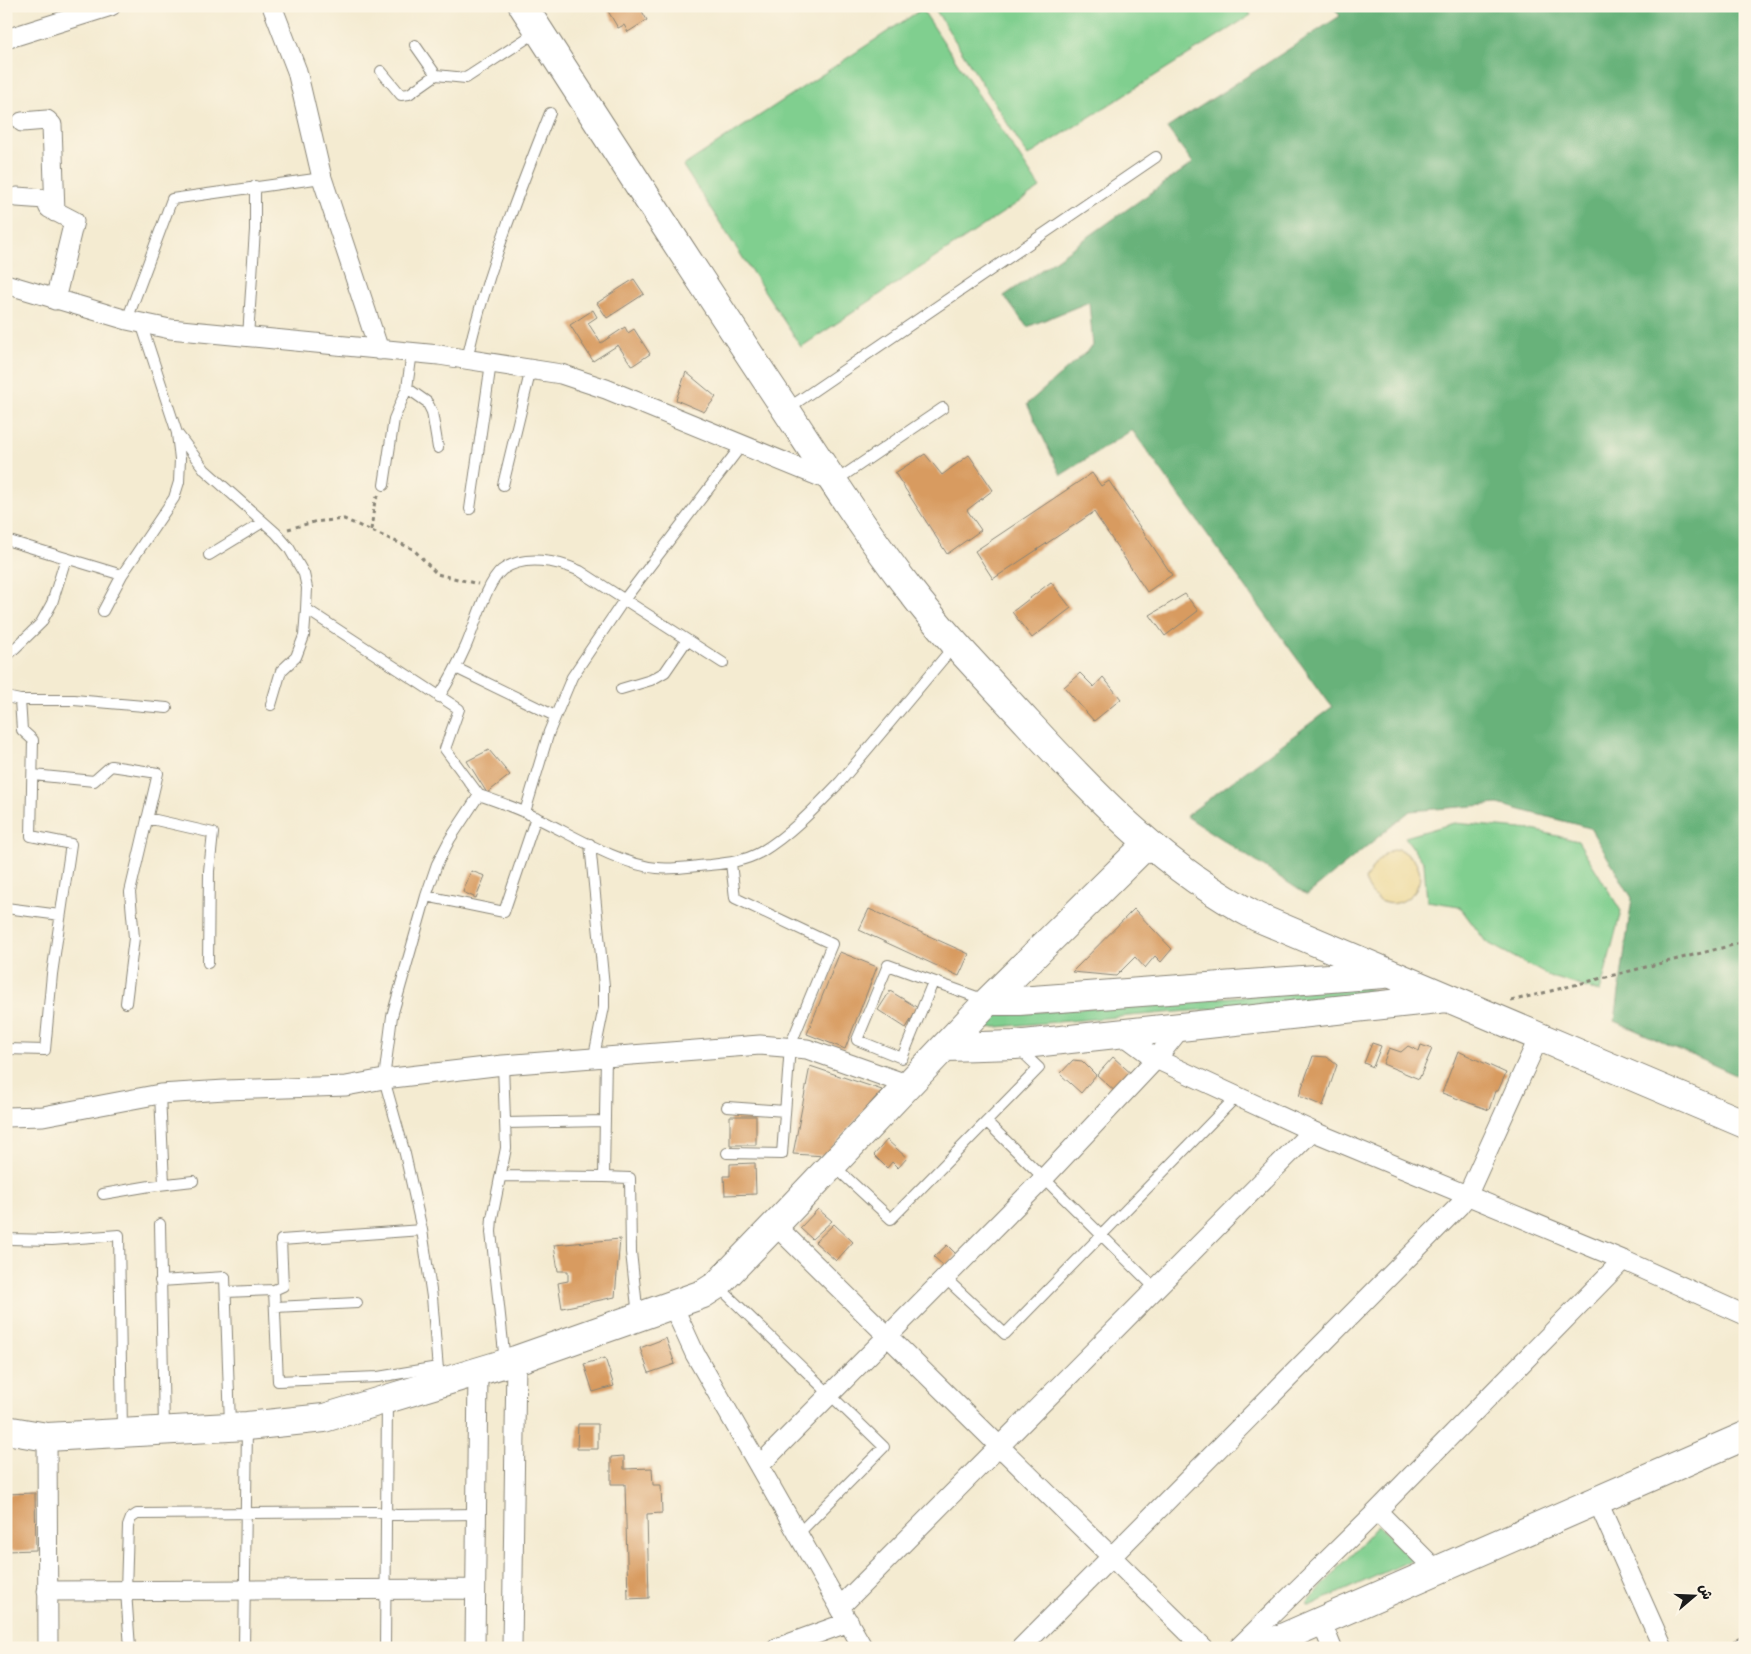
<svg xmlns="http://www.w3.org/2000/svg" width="1751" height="1654" font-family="'Indie Flower','Playpen Sans Arabic',sans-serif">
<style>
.green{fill:#80cf8f;stroke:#4e7656}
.forest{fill:#68b27a;stroke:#42674b}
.sand{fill:#eeda9e;stroke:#857b5d}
.building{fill:#d89b60}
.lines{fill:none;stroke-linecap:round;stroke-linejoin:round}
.lane-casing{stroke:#888476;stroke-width:12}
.street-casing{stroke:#888476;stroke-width:21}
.secondary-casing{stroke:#888476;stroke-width:30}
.path{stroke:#888476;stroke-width:3;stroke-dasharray:4 4;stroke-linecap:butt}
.lane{stroke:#fff;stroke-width:10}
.street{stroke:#fff;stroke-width:19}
.secondary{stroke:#fff;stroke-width:28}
</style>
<rect width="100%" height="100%" fill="#fcf5e5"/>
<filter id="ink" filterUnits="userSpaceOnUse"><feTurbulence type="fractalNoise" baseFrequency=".02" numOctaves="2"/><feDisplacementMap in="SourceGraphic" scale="10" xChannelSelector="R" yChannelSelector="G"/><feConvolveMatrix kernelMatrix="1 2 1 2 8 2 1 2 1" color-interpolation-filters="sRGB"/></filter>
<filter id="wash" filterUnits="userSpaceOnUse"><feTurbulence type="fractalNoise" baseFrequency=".0096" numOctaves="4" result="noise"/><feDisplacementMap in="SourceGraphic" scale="20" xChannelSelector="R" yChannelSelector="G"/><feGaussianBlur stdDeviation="1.12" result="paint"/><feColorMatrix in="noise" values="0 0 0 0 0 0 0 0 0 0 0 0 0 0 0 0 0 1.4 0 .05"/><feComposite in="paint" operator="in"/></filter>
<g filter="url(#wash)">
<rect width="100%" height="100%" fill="#f4ebd1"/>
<path class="green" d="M939 6H1246L1251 15 1028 156 935 9Z
M922 9 1040 188 801 347 683 166Z
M1454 823 1533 830 1578 841 1621 911 1600 992 1549 976 1486 942 1459 906 1427 901 1424 863 1405 837Z
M1363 987 1374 991 1370 996 985 1028 994 1015Z
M1378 1525 1414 1559 1309 1606 1306 1604Z"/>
<path class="forest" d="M1333 6H1745V1079L1615 1021 1632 898 1590 828 1498 804 1410 811 1307 895 1186 816 1332 707 1132 430 1061 475 1027 404 1093 346 1089 302 1027 327 1004 296 1193 163 1167 128 1340 16Z"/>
<path class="sand" d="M1398 849C1455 874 1385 938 1365 880 1374 867 1380 851 1398 849Z"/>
<g id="blocks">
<path class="building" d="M605 6H639L647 20 628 32 624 25 618 28Z
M634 279 644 294 607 318 597 303Z
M593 310 597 317 588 323 601 343 625 327 628 333 634 329 650 354 632 366 618 345 593 361 570 325Z
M686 372 716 397 704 412 676 400Z
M925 454 942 475 969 455 993 490 967 510 981 530 947 554 895 473Z
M1092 473 1101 486 1109 481 1172 575 1147 592 1094 512 993 579 975 551Z
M1051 582 1071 608 1032 638 1012 612Z
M1185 594 1198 611 1165 636 1150 615Z
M1080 673 1094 687 1103 677 1121 699 1094 721 1064 687Z
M489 750 510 775 487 793 467 761Z
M471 871 485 876 476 898 463 892Z
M869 909 969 954 959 976 859 930Z
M1134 909 1172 949 1161 962 1155 956 1145 968 1135 957 1116 976 1072 972Z
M840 952 877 967 845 1049 807 1034Z
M890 991 918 1008 906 1028 878 1010Z
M1372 1043 1381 1046 1373 1067 1364 1063Z
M1421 1045 1432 1049 1419 1079 1383 1064 1389 1048 1401 1052 1408 1046 1419 1051Z
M1458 1051 1506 1073 1498 1091H1495L1489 1110 1442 1093Z
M1313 1056 1327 1057 1337 1065 1323 1106 1299 1096Z
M1113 1057 1134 1076 1118 1094 1097 1075Z
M1073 1060 1082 1061 1096 1075 1081 1093 1060 1074Z
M810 1066 882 1090 825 1156 793 1154Z
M730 1116H756V1145H730Z
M887 1140 907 1158 898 1168 892 1162 887 1168 874 1155Z
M755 1163 756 1194 725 1195 724 1176H730V1164Z
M818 1209 832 1221 812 1239 800 1228Z
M834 1224 853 1242 836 1261 815 1242Z
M620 1239 615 1297 562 1308 558 1283 568 1281V1271H558L554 1245Z
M947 1245 957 1255 945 1267 934 1257Z
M666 1338 675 1364 649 1373 640 1348Z
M605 1358 614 1386 593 1392 584 1364Z
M578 1424H598V1449H577Z
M624 1456V1469L652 1468 653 1485H661L662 1513 647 1514 649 1598 628 1599 625 1484H611V1457Z
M35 1493 36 1550 6 1551V1494Z"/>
</g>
</g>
<g filter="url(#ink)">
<use href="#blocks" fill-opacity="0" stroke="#888476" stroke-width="1"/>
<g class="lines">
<defs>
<path id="lane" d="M415 45 436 75
M381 71 401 95 409 94 436 75 466 78 538 31
M127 320 172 199 322 178
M141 323 177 433 205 470 276 533 289 548 304 574 307 588 306 609 459 709 445 749 479 795
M248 337 255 230V186
M467 359C486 274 518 194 550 113
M407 388 427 402 432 412 438 448
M787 409 1156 157
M834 482 943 408
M384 485 394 419 407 388 412 352
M503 485 531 369
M470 509 491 363
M6 540 122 575
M209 555 263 522
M103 611 122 575 174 498 179 482 180 459 177 434
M6 657 41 623 52 603 66 558
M456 668 555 716
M621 689 651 680 665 672 687 640
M6 697 20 700 22 730 33 740 31 836 71 844 52 974 45 1050 6 1049
M439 697C449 681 458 664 466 646 475 626 486 583 502 570 524 554 558 561 580 571L723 663
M20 700H74L167 708
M271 705 281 671 296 657 304 636 306 609
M33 775 94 781 111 766 158 773 130 892 134 938 126 1003
M525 812 549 732 572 677 624 600 741 446
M147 818 213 833 209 871 208 963
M590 844 604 986V1007L594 1056
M426 896 504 912 536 817
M6 908 60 915
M933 982 902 1058 857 1040 888 965 985 1000
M606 1056 604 1177 630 1178 631 1252 638 1316
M503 1065 506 1148 492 1218 491 1232 505 1362
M160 1094 164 1184
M727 1107 785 1111
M987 1122 1155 1288
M506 1123 605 1121
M727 1153 782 1154 790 1046 832 944 735 898 731 863
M833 1165 891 1219 1039 1068 1019 1049
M501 1176 604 1177
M103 1194 150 1186 193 1181
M160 1224 164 1429
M6 1236 10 1239 52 1240 119 1235 122 1431
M944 1277 1005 1334 1237 1096
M160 1281 225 1277 230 1425
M717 1285 884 1447 798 1534
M274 1290 283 1286 281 1240 422 1230
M226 1292 274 1290 278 1381 378 1377 438 1367
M275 1307 357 1303
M439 1382 432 1297 422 1230 405 1154 384 1079 392 1016 426 896 437 864 450 839 479 795C499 802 520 809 539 819 572 835 621 865 657 868 674 870 693 866 710 865 727 863 745 861 761 852 791 834 816 807 840 782L954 646
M130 1648 126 1591 128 1526 131 1518 137 1514 375 1512 396 1515 477 1514
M244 1648 247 1427
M385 1648 387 1400"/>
<path id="street" d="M272 6 297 71 322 178 379 350
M6 39 111 6
M22 122 47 120 52 125 55 212
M17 197 45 199 49 208 74 221 55 300
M6 284 127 320 170 329 439 355 561 374 606 389 833 482
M1122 1034 1156 1059 1312 1131 1623 1260 1745 1315
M6 1117 43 1116 160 1094 225 1090 346 1086 384 1079 503 1065 760 1045 807 1049 909 1085
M775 1225 1204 1648
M673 1306 695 1354 863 1648
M47 1437 48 1648
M759 1466 1044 1178 1156 1059 1180 1029
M1597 1500 1663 1648
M1377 1511 1436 1570
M47 1591 475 1589
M840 1607 1312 1131
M1321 1621 1332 1648
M475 1648 478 1372
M512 1648 516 1360
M777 1648 849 1622
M1021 1648 1459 1206 1467 1196 1539 1037
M1238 1648 1377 1511 1623 1260
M1741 1648 1745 1646"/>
<path id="secondary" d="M523 6C605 133 686 259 769 384 815 453 859 524 910 590 946 637 988 679 1028 723 1098 799 1165 869 1257 917L1745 1124
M988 1001H1019L1384 974
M946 1047 1015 1045 1447 998
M6 1430 47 1437 247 1426 324 1418 516 1360 703 1294 717 1285 775 1225 988 1001 1148 843
M1259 1648 1745 1436"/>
</defs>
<use href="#lane" class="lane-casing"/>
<use href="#street" class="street-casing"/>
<use href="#secondary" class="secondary-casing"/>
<path class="path" d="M288 529 314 522 344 519 413 549 437 574 478 584
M371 530 375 500 379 495
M1511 1001 1745 942"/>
<use href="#lane" class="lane"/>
<use href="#street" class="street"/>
<use href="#secondary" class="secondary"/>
</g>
</g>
<rect width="1751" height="1654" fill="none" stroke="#fcf5e5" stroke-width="25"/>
<g transform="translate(1694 1596) rotate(71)" stroke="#fcf5e5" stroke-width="4" paint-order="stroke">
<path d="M0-4L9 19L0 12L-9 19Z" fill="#1c1c1c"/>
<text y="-8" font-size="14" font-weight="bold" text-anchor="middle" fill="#1c1c1c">ش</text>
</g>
</svg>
